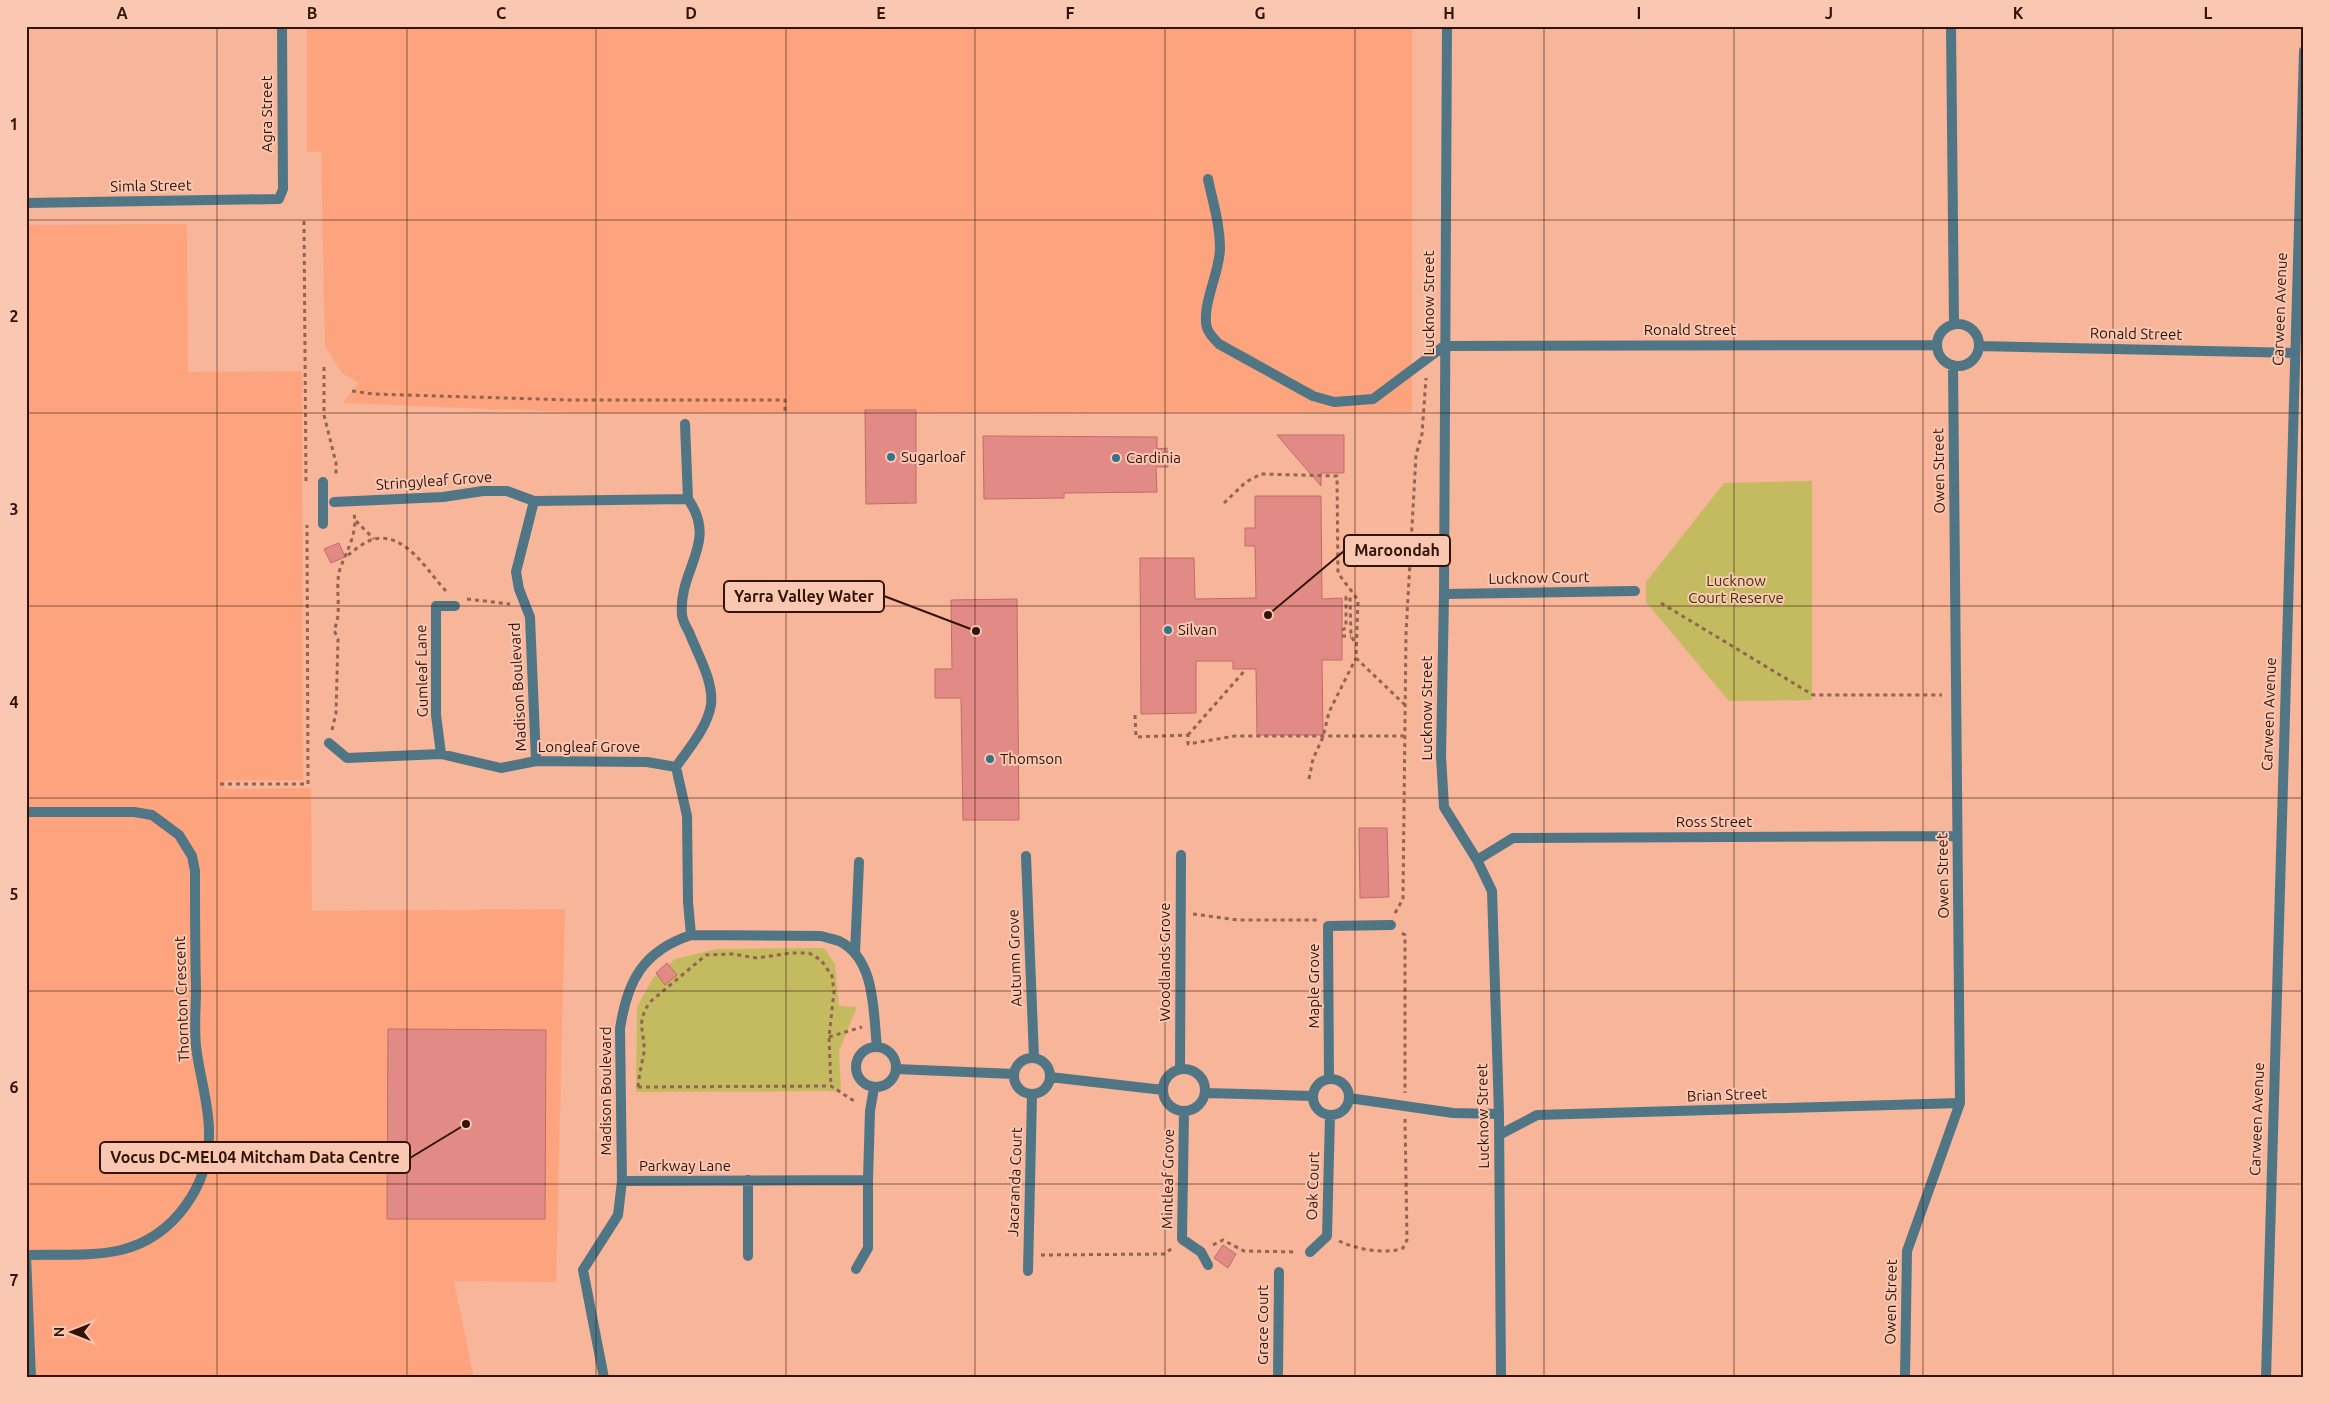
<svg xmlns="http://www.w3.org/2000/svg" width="2330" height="1404" font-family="Ubuntu,sans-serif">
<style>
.built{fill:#fda47f}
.green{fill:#c4bb60}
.building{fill:#e28b86;stroke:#c06c69}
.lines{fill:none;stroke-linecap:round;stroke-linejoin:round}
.path{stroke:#946450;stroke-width:3;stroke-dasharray:4 4;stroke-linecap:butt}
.street{stroke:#507685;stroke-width:10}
.grid{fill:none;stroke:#321407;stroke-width:1;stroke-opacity:0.55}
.poi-dot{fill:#347388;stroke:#fac7b3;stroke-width:2}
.labels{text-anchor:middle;stroke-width:4;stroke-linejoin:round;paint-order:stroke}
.street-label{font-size:15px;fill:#321407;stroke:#fac7b3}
.poi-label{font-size:15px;fill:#321407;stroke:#fac7b3;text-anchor:start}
.park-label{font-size:15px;fill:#3c3704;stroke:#fac7b3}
.leader{fill:none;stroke:#321407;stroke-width:2}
.callout-dot{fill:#321407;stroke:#fac7b3;stroke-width:2}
.callout{fill:#fac7b3;stroke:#321407;stroke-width:2}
.callout-label{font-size:16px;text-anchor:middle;font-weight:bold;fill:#321407}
.neatline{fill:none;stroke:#321407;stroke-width:2}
.grid-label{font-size:16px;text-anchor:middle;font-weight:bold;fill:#321407}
</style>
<rect width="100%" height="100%" fill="#f7b59a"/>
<path class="built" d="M307 26H1412V412L595 413 343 403 359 383 342 373 325 346 321 152H307Z
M187 224 188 372 302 371 303 780 225 781V789L311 788 312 911 565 909 556 1282 454 1281 474 1378H26V225Z"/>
<path class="green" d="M1812 481V700L1729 701 1646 602V582L1724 483Z
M824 948 835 964 839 1006 857 1007 839 1051 841 1091 636 1092 637 1007 653 978 675 959 717 949Z"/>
<path class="building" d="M865 410H916V503L866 504Z
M1277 435H1344V473H1321V486Z
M983 436 1157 437V449L1167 448 1168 467H1156L1157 492 1064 493V498L984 499Z
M1255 496H1321L1322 599 1342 598V660H1322L1323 735H1257L1256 669H1233V661H1196V713L1141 714 1140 558H1194L1195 599 1256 598 1255 546H1245V528H1255Z
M339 543 345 557 331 563 324 549Z
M1017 599 1019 820H963L961 698H935V669H952L951 600Z
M1359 828H1387L1389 897 1360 898Z
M667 963 677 975 665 985 656 973Z
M388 1029 546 1030 545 1219H387Z
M1223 1245 1236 1254 1228 1268 1214 1258Z"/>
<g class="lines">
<path class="path" d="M304 221 306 484
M324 367V415L336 463V475
M352 391 373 394 570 400H785V411
M1224 503 1246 482 1261 474 1337 476 1338 573 1358 600 1356 658 1406 706
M356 521 374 539
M348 555C355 550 365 541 374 539 407 532 428 573 447 592
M467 599 510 604
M1661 603 1813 695H1942
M1342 630 1346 628V597H1350L1351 636 1357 646
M1342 636H1351
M1135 715 1136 737 1188 735V744L1235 736H1406
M332 730 336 713 338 639 334 630C343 611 334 589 340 569 346 552 358 533 354 514
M1188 735 1246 669
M1309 779 1313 759 1323 737 1329 712 1356 658
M220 784H308L307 525
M1395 913 1403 899 1406 633 1416 455 1422 434 1426 378
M1193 914 1238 920H1317
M1402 933 1405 935V1093
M829 1037 862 1027
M638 1087C639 1075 642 1063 644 1052 645 1030 635 1024 650 1002L706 955 732 954 757 958 791 953H809L821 960 832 976 834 992 829 1037 831 1086
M638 1087 831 1086 857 1103
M1339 1241C1356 1249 1385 1255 1403 1248L1407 1240 1405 1119
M1213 1245 1223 1240 1244 1251 1297 1252
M1041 1255 1165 1254 1172 1248"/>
<path class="street" d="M1447 26 1444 594 1441 756 1444 807 1477 860 1492 891 1499 1114 1501 1378
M1951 26 1954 324
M1208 179C1213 203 1220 224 1220 248 1220 273 1201 305 1207 328 1209 334 1215 340 1219 344L1313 396 1334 402 1373 399 1444 346 1937 345
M26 203 279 199 283 189 282 26
M1937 345a21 21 0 1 1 42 0a21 21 0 1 1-42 0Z
M1979 346 2294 353
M685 424 688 499
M334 502 443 497 483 491H507L534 501
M323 524V482
M1444 594 1635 591
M329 743 347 758 441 754 501 768 536 761 647 762 676 767
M441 754 436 715V606H455
M536 761 530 617 519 589 516 572 534 501 688 499C719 543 678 569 682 615 683 621 686 627 689 632 697 653 714 681 711 705 707 728 689 748 676 767L687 816 688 902 691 935
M26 812H134L152 815 179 835 192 856 195 871C195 910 195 949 196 989 196 1007 194 1027 196 1046 199 1074 209 1103 209 1132 210 1185 174 1237 121 1250 91 1257 57 1254 26 1255
M1026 856 1034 1058
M1477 860 1513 838 1957 836
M855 953 859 862
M856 1067a20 20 0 1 1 40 0a20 20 0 1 1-40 0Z
M1014 1076a18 18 0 1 1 36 0a18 18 0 1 1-36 0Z
M896 1069 1014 1074
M1180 1069 1181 855
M1163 1090a21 21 0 1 1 42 0a21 21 0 1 1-42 0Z
M1050 1077 1163 1090
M1329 1079 1328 926 1391 925
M1313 1097a18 18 0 1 1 36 0a18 18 0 1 1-36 0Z
M1205 1093 1313 1096
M1349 1098 1453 1113 1499 1114
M1184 1112 1182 1239 1201 1252 1208 1265
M1499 1135 1537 1115 1960 1103
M748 1180V1256
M622 1181 868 1180
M1310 1252 1327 1236 1330 1115
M26 1255 31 1378
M856 1269 868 1248V1180L870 1111 874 1088
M1028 1271 1032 1095
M604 1378 583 1270 618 1215 622 1181 620 1029C627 981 643 951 691 935L821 936C827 938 834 939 839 941 876 959 873 1012 877 1047
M1278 1378 1279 1272
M1905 1378 1907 1251 1960 1103 1953 365
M2266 1378 2304 51"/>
</g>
<path class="grid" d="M217 26V1378M407 26V1378M596 26V1378M786 26V1378M975 26V1378M1165 26V1378M1355 26V1378M1544 26V1378M1734 26V1378M1923 26V1378M2113 26V1378M26 220H2304M26 413H2304M26 606H2304M26 798H2304M26 991H2304M26 1184H2304"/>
<g class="poi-dot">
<circle cx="891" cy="457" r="5"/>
<circle cx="1116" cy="458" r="5"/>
<circle cx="1168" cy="630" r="5"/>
<circle cx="990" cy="759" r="5"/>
</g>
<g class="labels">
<g class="street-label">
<text transform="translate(267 114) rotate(-90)" y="5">Agra Street</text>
<text transform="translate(151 186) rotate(-1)" y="5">Simla Street</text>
<text transform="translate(1429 303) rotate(-90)" y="5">Lucknow Street</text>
<text transform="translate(2280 309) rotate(-88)" y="5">Carween Avenue</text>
<text x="1690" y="335">Ronald Street</text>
<text transform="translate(2136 334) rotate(1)" y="5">Ronald Street</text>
<text transform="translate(1939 471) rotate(-91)" y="5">Owen Street</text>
<text transform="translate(434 481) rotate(-4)" y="5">Stringyleaf Grove</text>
<text transform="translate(1539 578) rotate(-1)" y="5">Lucknow Court</text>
<text transform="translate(422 671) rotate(-91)" y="5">Gumleaf Lane</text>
<text transform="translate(518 687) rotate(-93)" y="5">Madison Boulevard</text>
<text transform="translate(1427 708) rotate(-90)" y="5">Lucknow Street</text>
<text transform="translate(2269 714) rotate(-88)" y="5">Carween Avenue</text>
<text x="589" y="752">Longleaf Grove</text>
<text x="1714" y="827">Ross Street</text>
<text transform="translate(1943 876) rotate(-91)" y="5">Owen Street</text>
<text transform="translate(1015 958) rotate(-92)" y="5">Autumn Grove</text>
<text transform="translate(1165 962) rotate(-90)" y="5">Woodlands Grove</text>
<text transform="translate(1314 986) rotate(-90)" y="5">Maple Grove</text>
<text transform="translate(182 999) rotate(-92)" y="5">Thornton Crescent</text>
<text transform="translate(606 1091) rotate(-90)" y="5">Madison Boulevard</text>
<text transform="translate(1727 1095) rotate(-2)" y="5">Brian Street</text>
<text transform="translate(1483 1116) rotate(-91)" y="5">Lucknow Street</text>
<text transform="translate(2257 1119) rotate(-88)" y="5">Carween Avenue</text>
<text x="685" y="1171">Parkway Lane</text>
<text transform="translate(1168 1179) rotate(-89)" y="5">Mintleaf Grove</text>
<text transform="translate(1015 1182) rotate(-88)" y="5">Jacaranda Court</text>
<text transform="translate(1313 1186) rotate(-88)" y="5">Oak Court</text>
<text transform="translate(1891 1302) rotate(-89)" y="5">Owen Street</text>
<text transform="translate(1263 1325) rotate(-90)" y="5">Grace Court</text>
</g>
<g class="poi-label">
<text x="901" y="462">Sugarloaf</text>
<text x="1126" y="463">Cardinia</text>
<text x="1178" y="635">Silvan</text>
<text x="1000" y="764">Thomson</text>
</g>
<g class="park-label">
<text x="1736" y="586">Lucknow<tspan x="1736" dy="17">Court Reserve</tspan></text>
</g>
</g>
<path class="leader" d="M1268 615L1344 551M976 631L884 596M466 1124L410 1158"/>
<g class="callout-dot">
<circle cx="1268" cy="615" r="5"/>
<circle cx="976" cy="631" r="5"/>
<circle cx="466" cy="1124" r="5"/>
</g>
<g class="callout">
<rect x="1344" y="535" width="106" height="31" rx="5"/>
<rect x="724" y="581" width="160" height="31" rx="5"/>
<rect x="100" y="1142" width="310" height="31" rx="5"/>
</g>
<g class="callout-label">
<text x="1397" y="556">Maroondah</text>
<text x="804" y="602">Yarra Valley Water</text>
<text x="255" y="1163">Vocus DC-MEL04 Mitcham Data Centre</text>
</g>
<rect width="2330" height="1404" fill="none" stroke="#fac7b3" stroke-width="55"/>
<g transform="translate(72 1332) rotate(270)" stroke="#fac7b3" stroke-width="4" paint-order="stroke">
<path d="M0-4L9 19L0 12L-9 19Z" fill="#321407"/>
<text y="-8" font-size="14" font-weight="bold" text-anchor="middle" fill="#321407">N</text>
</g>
<rect x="28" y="28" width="2274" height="1348" class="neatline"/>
<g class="grid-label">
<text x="122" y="19">A</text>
<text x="312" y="19">B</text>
<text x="501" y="19">C</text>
<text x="691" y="19">D</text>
<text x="881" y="19">E</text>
<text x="1070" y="19">F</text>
<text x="1260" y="19">G</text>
<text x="1449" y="19">H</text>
<text x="1639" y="19">I</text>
<text x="1829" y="19">J</text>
<text x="2018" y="19">K</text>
<text x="2208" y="19">L</text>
<text x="14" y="130">1</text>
<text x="14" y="322">2</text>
<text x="14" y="515">3</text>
<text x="14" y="708">4</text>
<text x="14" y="900">5</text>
<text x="14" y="1093">6</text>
<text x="14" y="1286">7</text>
</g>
</svg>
